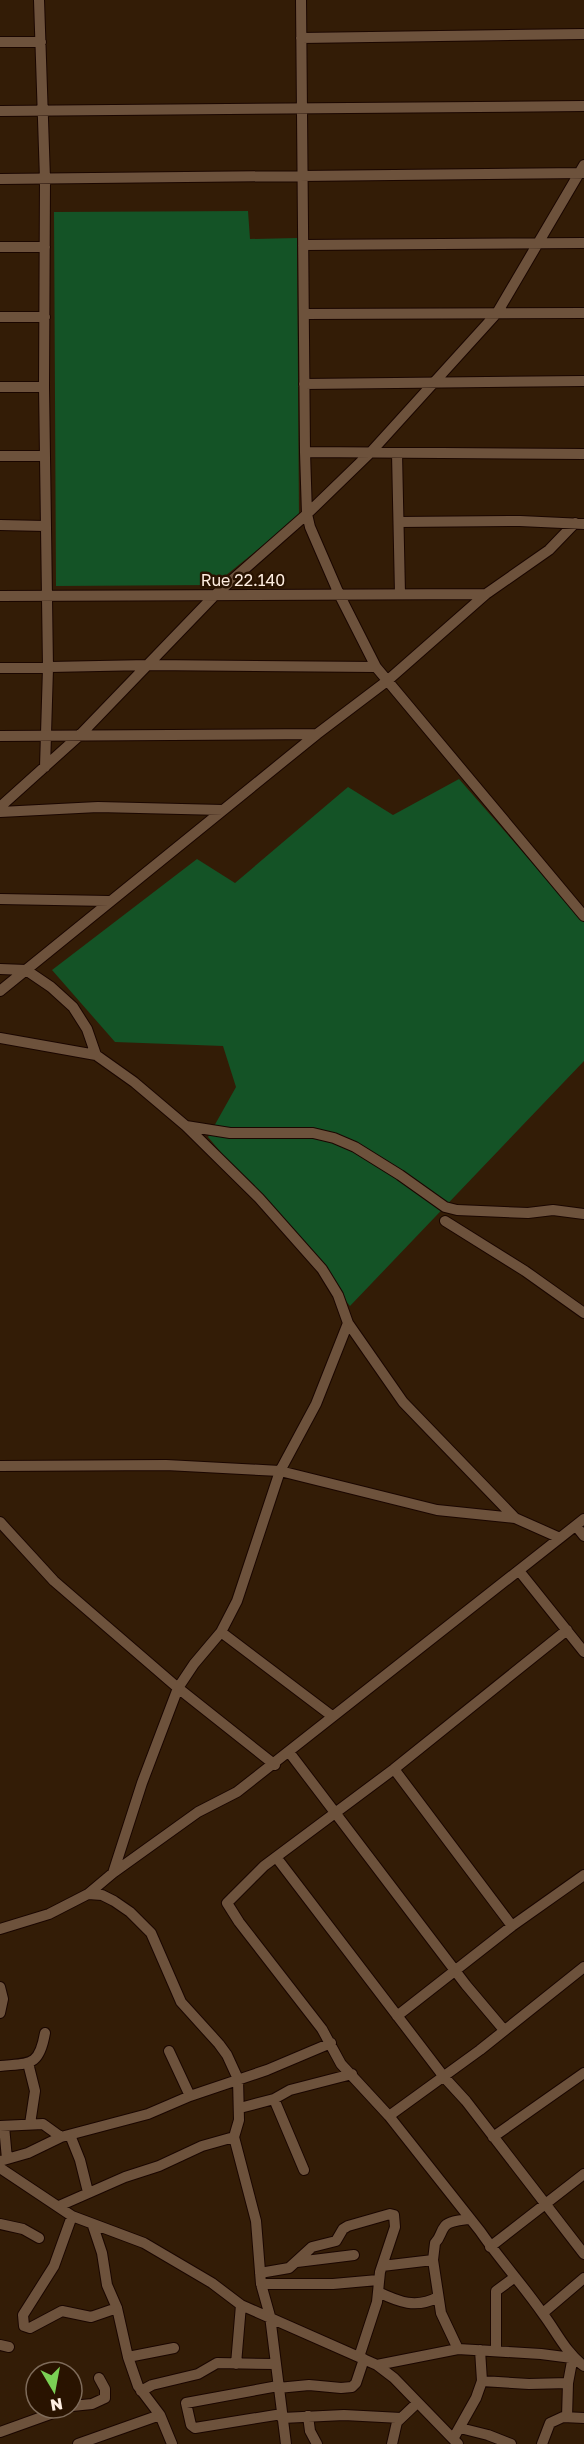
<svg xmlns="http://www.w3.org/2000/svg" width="584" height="2444" font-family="'Golos Text',sans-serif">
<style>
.green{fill:#145326}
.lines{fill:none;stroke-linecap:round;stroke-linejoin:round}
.minor-casing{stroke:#1a0600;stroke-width:12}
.minor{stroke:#6d523c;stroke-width:10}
.labels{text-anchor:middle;stroke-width:5;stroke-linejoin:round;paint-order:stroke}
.street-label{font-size:16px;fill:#feeee1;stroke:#291300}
</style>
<rect width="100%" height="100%" fill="#331c06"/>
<path class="green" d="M248 211 250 239 297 238 299 516 214 585 56 586 54 212Z
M459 779 584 922V1061L350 1306 208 1137 236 1087 223 1046 115 1042 52 970 197 859 235 883 348 787 393 815Z"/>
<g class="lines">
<defs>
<path id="minor" d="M39 0 45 179 44 387 48 668 45 767
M301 0 305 452 307 514 310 527 339 594 376 667 584 916
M301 38 584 34
M0 42H41
M0 111 584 106
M0 179 584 173
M303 245 584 243
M0 247H45
M304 314 584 313
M0 317H45
M304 384 584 381
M0 387H44
M305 452 584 454
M397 453 400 594
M0 456H44
M399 522 520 521 584 524
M0 525 45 526
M0 596 486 594
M0 668 149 665 376 667
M0 736 317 734
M0 807 80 735 215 595 307 514 370 453 497 313 584 165
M0 812 98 807 223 810
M0 899 109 901
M0 969 26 970 51 987 73 1007 87 1029 96 1055
M0 991 317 734 387 681 486 594 549 550 575 523
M0 1038 96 1055 134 1082 186 1126 259 1198 322 1269 338 1295 348 1323 403 1402 515 1518
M186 1126 230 1133H313L334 1138 355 1147 400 1175 445 1207 457 1210 528 1213 553 1210 584 1214
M445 1221 525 1271 584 1313
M0 1466 166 1465 280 1471 437 1510 515 1518 560 1538
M0 1522 54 1581 178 1688 275 1765
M576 1526 584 1536
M520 1572 584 1652
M567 1630 394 1769 264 1866 227 1903 239 1922 322 2029 341 2064 389 2116 480 2231C500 2260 523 2285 543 2314 556 2331 566 2353 584 2366
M221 1632 332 1716
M289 1752 466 1985 504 2030
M394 1769 512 1926
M276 1857 444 2077 466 2101 584 2254
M113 1873 142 1783 178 1688 194 1664 221 1632 237 1601 280 1471 316 1404 348 1323
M88 1894 102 1895 114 1901 130 1912 151 1933 181 2002 219 2044 227 2055 238 2079 239 2120 234 2137 256 2221 261 2284 270 2316 286 2444
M0 1929 49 1914 88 1894 113 1873 198 1812 237 1792 584 1519
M0 1987 3 1999 0 2013
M397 2016 512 1926 584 1875
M169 2051 190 2096
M28 2063 35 2091 30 2124
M0 2066C30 2063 39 2067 45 2033
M274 2099 304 2170
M240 2108 274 2099 290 2090 352 2074
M389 2116 480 2050 584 1967
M0 2126 43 2124 61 2137
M4 2126 7 2159
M70 2135 80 2160 88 2192
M493 2137 584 2073
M0 2161 28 2153 61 2137 148 2114 190 2096 267 2070 331 2043
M0 2168 72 2216 144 2243 212 2283 241 2305 377 2365 394 2378 458 2444
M59 2206 125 2177 159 2166 202 2146 234 2137
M72 2216 54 2266 23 2315 24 2326 30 2328 62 2311 91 2317 117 2308
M0 2224 23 2229 39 2238
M93 2226 102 2253 107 2285 117 2308 128 2357
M490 2247 584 2174
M297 2262 354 2255
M382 2266 433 2260
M260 2273 289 2268 312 2247 336 2241 343 2229 348 2226 390 2214 394 2215 395 2227 380 2272 377 2302 359 2357
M261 2284H333L378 2280
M378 2292C399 2302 416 2309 438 2297
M543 2313 584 2278
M0 2345 9 2347
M458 2349 441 2313 433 2260 435 2243C441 2237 440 2232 445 2226 449 2221 462 2220 469 2219
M480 2350 482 2381
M496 2351V2291L515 2277
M236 2364 241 2305
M377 2365 458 2349 541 2354 572 2358
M278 2386 186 2403 191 2425 195 2428 282 2414
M278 2388 309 2385 341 2388 352 2387 356 2383 364 2359
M141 2391 152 2385 198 2374 217 2363 275 2364
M72 2406 92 2404 105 2398V2389L99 2378
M308 2416 310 2431 317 2444
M567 2417 568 2383 573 2356
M282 2418 344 2415 401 2418
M460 2428 488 2435 511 2444
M0 2432 67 2408
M453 2439 476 2398 482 2381 529 2384 568 2383
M78 2444 160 2415
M172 2444 160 2415 138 2386 128 2357 174 2348
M392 2444 397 2422 417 2403
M542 2444 550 2423 563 2417 584 2418"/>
</defs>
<use href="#minor" class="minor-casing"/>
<use href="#minor" class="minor"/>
</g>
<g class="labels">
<g class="street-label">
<text x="243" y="586">Rue 22.140</text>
</g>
</g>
<g transform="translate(54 2390) rotate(170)"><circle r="28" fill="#291300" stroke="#7e6b5a" stroke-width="1.5"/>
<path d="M0-4.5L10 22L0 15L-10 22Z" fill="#7bd155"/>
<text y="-9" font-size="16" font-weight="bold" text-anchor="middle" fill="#feeee1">N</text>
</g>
</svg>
